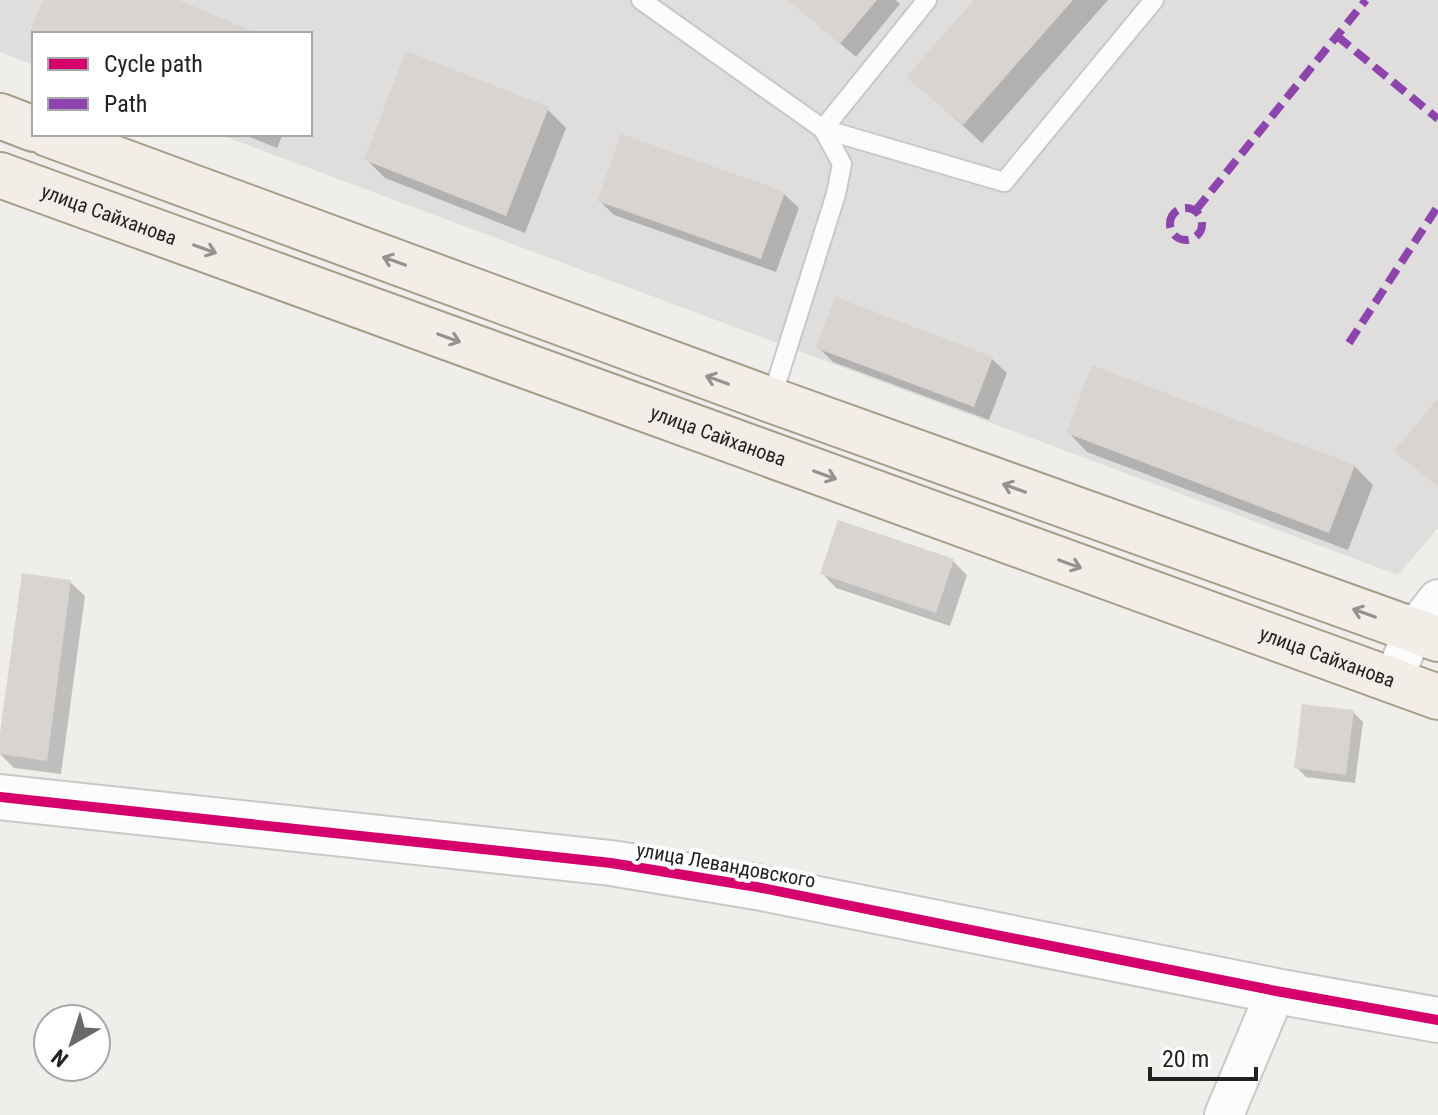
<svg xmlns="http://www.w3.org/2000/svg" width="1438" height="1115" font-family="'Roboto Condensed',sans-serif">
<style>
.residential{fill:#dfdedc}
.shadow{fill:#0003}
.building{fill:#d7d4d2}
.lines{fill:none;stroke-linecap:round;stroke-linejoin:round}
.service-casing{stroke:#c9c8c7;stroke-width:22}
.minor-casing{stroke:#c9c8c7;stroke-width:42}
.tertiary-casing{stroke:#c9c8c7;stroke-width:48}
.primary-casing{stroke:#a79c86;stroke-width:48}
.service{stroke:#fdfcfc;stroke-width:18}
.minor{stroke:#fdfcfc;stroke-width:38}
.tertiary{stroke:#fdfcfc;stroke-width:44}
.primary{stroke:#f3ede7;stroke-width:44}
.quiet{stroke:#8e44ad;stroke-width:8;stroke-dasharray:16 8;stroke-linecap:butt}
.cycleway-casing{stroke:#fff;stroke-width:15}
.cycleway{stroke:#d6006c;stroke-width:10}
.oneway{stroke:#95928e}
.labels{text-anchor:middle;stroke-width:8;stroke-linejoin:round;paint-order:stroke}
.street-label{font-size:20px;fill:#222;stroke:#fff}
</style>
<rect width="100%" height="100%" fill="#f0eeeb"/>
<path class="residential" d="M0 0H1438V528L1398 575 218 134H310V34H34V65L0 52Z"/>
<path class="shadow" d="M789 0H896L900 4 856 57Z
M976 0H1108L982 143 909 77Z
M547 109 566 128 525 233 385 178 366 159Z
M242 134H283L277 148Z
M784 194 799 208 776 272 614 215 599 200Z
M818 347 992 359 1007 373 989 420 833 362Z
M1069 433 1354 466 1373 485 1348 550 1087 452Z
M953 561 967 575 950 626 836 588 822 573Z
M70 582 85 596 61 774 14 768 0 754V748Z
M1353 712 1363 722 1355 783 1306 777 1296 767Z"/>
<path class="building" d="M43 0H178L260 34H34V38L29 35Z
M789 0H877L840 44Z
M974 0H1073L963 125 906 77Z
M406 51 549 107 506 216 364 160Z
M621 134 785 192 761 259 597 201Z
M835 297 993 357 974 407 816 348Z
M1092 365 1355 465 1329 533 1066 433Z
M1438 398V487L1394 451Z
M838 520 954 559 936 613 820 574Z
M22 573 71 580 47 761 0 754V733Z
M1302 704 1354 710 1346 775 1294 768Z"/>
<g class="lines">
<defs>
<path id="service" d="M641 0 823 129 842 164 836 194 771 400
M927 0 823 129 1004 182 1154 0"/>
<path id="minor" d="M1393 681 1413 631 1438 599
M1224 1115 1276 991"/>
<path id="tertiary" d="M0 797 611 863 757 887 1276 991 1438 1020"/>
<g id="primary">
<path d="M0 116 34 129"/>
<path d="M48 134 771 400 1438 639"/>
<path id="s1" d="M0 175 1438 697"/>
</g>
</defs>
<use href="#service" class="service-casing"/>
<use href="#minor" class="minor-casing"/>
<use href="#tertiary" class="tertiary-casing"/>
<use href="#primary" class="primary-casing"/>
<use href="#service" class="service"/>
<use href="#minor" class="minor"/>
<use href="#tertiary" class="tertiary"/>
<use href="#primary" class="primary"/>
<path class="quiet" d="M1337 36 1438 119
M1170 224a16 16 0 1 1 32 0a16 16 0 1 1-32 0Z
M1196 210 1366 0
M1349 343 1438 206"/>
<defs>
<path id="cycleway" d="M0 797 611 863 757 887 1276 991 1438 1020"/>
</defs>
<use href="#cycleway" class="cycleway-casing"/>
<use href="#cycleway" class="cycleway"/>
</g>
<defs><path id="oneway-shaft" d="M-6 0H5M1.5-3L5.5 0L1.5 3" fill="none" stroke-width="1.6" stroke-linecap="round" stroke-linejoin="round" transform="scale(2)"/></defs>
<g class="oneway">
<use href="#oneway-shaft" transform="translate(205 249) rotate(20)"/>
<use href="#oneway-shaft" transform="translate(394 261) rotate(-160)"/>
<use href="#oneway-shaft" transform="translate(449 338) rotate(20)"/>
<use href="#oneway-shaft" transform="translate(717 380) rotate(-160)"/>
<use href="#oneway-shaft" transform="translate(825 475) rotate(20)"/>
<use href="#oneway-shaft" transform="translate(1014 488) rotate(-160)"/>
<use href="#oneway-shaft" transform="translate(1070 564) rotate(20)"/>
<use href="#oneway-shaft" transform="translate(1364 613) rotate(-160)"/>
</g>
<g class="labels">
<g class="street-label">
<text dy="7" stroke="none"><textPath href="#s1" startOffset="116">улица Сайханова</textPath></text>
<text dy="7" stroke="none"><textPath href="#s1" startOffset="764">улица Сайханова</textPath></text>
<text dy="7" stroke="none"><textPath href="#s1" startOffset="1412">улица Сайханова</textPath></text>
<text transform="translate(726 865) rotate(10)" y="7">улица Левандовского</text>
</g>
</g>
<rect x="32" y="32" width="280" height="104" fill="#ffffff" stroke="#a7a7a7" stroke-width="2"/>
<rect x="48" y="58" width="40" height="12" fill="#d6006c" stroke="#a7a7a7" stroke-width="2"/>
<text x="104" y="72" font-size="24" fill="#222222">Cycle path</text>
<rect x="48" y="98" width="40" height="12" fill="#8e44ad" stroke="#a7a7a7" stroke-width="2"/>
<text x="104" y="112" font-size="24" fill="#222222">Path</text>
<g transform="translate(72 1043) rotate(219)"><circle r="38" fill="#ffffff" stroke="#a7a7a7" stroke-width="2"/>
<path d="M0-6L14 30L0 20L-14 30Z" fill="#6a6968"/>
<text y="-12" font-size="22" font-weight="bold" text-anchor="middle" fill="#222222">N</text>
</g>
<path d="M1150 1067v12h106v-12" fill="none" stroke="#222222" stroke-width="4"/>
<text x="1162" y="1067" font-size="24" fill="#222222" stroke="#ffffff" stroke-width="6" paint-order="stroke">20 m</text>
</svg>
